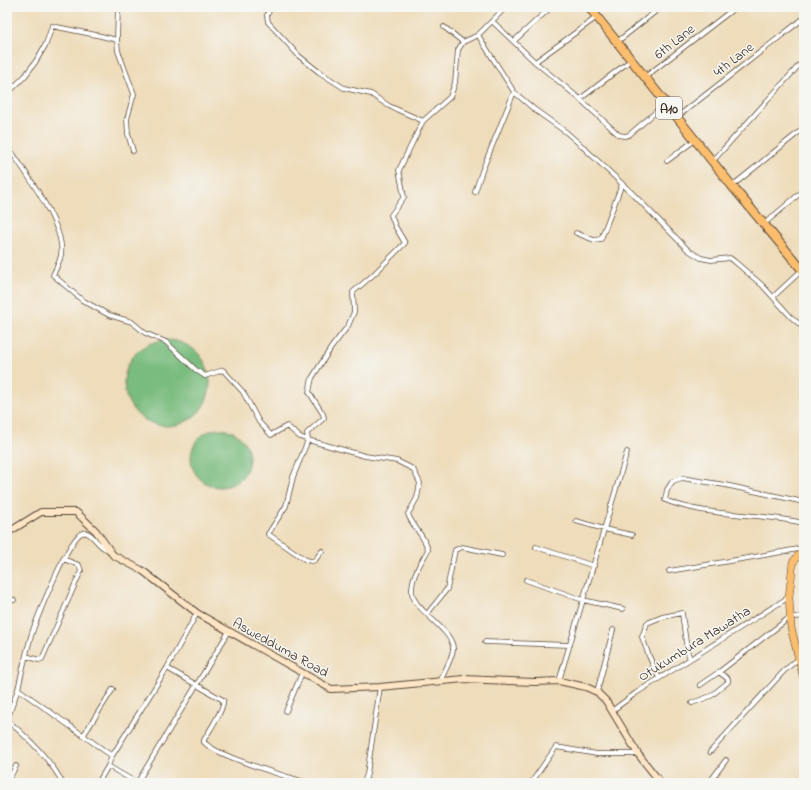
<svg xmlns="http://www.w3.org/2000/svg" width="811" height="790" font-family="'Indie Flower',sans-serif">
<style>
.forest{fill:#7abc7f;stroke:#5a734e}
.lines{fill:none;stroke-linecap:round;stroke-linejoin:round}
.street-casing{stroke:#564535;stroke-width:5.5}
.secondary-casing{stroke:#564535;stroke-width:8}
.primary-casing{stroke:#564535;stroke-width:8}
.highway-casing{stroke:#564535;stroke-width:10}
.street{stroke:#fff;stroke-width:4}
.secondary{stroke:#fde5c5;stroke-width:6}
.primary{stroke:#fbbd6e;stroke-width:7}
.highway{stroke:#fbbd6e;stroke-width:8}
.labels{text-anchor:middle;stroke-width:3;stroke-linejoin:round;paint-order:stroke}
.shield{fill:#f6f6f2;stroke:#73675e;stroke-width:1}
.shield-label{font-size:13px;font-weight:bold;fill:#3b2a1e}
.street-label{font-size:14px;fill:#3b2a1e;stroke:#f6f6f2}
</style>
<rect width="100%" height="100%" fill="#f6f6f2"/>
<filter id="ink" filterUnits="userSpaceOnUse"><feTurbulence type="fractalNoise" baseFrequency=".025" numOctaves="2"/><feDisplacementMap in="SourceGraphic" scale="8" xChannelSelector="R" yChannelSelector="G"/><feConvolveMatrix kernelMatrix="1 2 1 2 8 2 1 2 1" color-interpolation-filters="sRGB"/></filter>
<filter id="wash" filterUnits="userSpaceOnUse"><feTurbulence type="fractalNoise" baseFrequency=".012" numOctaves="4" result="noise"/><feDisplacementMap in="SourceGraphic" scale="16" xChannelSelector="R" yChannelSelector="G"/><feGaussianBlur stdDeviation="0.9" result="paint"/><feColorMatrix in="noise" values="0 0 0 0 0 0 0 0 0 0 0 0 0 0 0 0 0 1.4 0 .05"/><feComposite in="paint" operator="in"/></filter>
<g filter="url(#wash)">
<rect width="100%" height="100%" fill="#eedcba"/>
<path class="forest" d="M124 383a43 43 0 1 1 86 0a43 43 0 1 1-86 0Z
M191 458a29 29 0 1 1 58 0a29 29 0 1 1-58 0Z"/>
</g>
<g filter="url(#ink)">
<g class="lines">
<defs>
<path id="street" d="M118 7 117 40 118 51 134 94 127 119 128 134 133 151
M271 7 267 15 268 22 299 56 319 72 344 88 371 94 389 106 423 121 450 97 455 83 458 50 463 42 478 35 506 7
M594 13 601 7
M492 21 535 62 580 99 619 135 625 136 629 135 665 104
M444 27 463 42
M478 35 514 92 535 110 566 132 582 146 633 194 688 250 701 258 711 260 730 258 734 261 762 285 791 317 804 328
M514 41 551 7
M617 42 661 7
M535 62 597 17
M645 77 736 7
M580 99 631 60
M7 105 10 91 25 76 36 61 46 44 52 26 101 36 117 40
M677 117 804 18
M7 145C23 169 66 226 61 255 60 261 56 269 53 275L82 300 109 315 132 322 145 333 166 342 196 370 205 376 223 370 243 392 259 422 271 435 287 426 300 437 308 440 365 456 397 461 413 469 420 483 417 498 408 514C413 528 425 536 428 550 421 563 412 575 412 590 410 609 455 630 453 650 451 661 444 672 440 682
M667 161 695 140
M712 162 802 62
M732 186 804 128
M475 192 482 171 514 92
M764 224 804 190
M576 233 594 240 601 239 622 184
M773 297 802 270
M804 502 725 485 682 478 673 481 670 485 667 490 665 500C709 518 758 512 804 523
M576 521 604 529 632 535
M536 547 594 566
M110 550C108 549 105 549 104 548 97 545 91 530 82 533 69 538 40 611 34 627 27 647 23 668 18 689L112 756 167 668 197 613
M322 551 315 560 312 561 306 560 268 534 286 506 293 477 308 440 307 433 324 418 323 414 309 392 312 378 331 348 348 326 354 312 353 292 373 275 405 243 395 226 391 215 404 197 399 170 423 121
M669 571 748 558 804 548
M526 580 583 600 623 609
M7 601 14 600
M427 614 447 589 455 550 462 547 502 555
M485 642 570 645
M26 656 39 660 42 659 81 571 79 565 63 559
M167 668 223 700C225 708 209 731 204 740V742C215 756 288 777 308 783
M659 678 649 656 642 637 647 623 662 617 682 613 687 650 690 659
M559 681 627 452
M700 685 719 672 789 618 804 616
M18 689 7 720C29 739 49 758 63 783
M597 692 613 630
M692 703 711 696 728 682V679L719 672
M613 710 636 693 789 597
M286 711 302 673
M83 736 113 689
M710 752 784 671 798 659
M108 766 137 783
M365 781 373 783
M7 783 16 766
M98 783 108 766 112 756
M137 783 228 633
M364 783 367 774 380 687
M531 783 556 747 597 754H638
M709 783 726 760"/>
<path id="secondary" d="M7 533 41 512H76L96 531 113 555 143 571 197 613 331 689 380 687 464 679 535 682 559 681 586 687 597 692 606 701 638 754 661 783"/>
<path id="primary" d="M804 549 793 562 789 597 791 628 804 679"/>
<path id="highway" d="M589 7 732 186 804 272"/>
</defs>
<use href="#street" class="street-casing"/>
<use href="#secondary" class="secondary-casing"/>
<use href="#primary" class="primary-casing"/>
<use href="#highway" class="highway-casing"/>
<use href="#street" class="street"/>
<use href="#secondary" class="secondary"/>
<use href="#primary" class="primary"/>
<use href="#highway" class="highway"/>
</g>
</g>
<g class="labels">
<rect class="shield" x="656" y="97" width="26" height="22" rx="3"/>
<g class="shield-label">
<text x="669" y="113">A10</text>
</g>
<g class="street-label">
<text transform="translate(674 41) rotate(-38)" y="5">6th Lane</text>
<text transform="translate(733 59) rotate(-38)" y="5">4th Lane</text>
<text transform="translate(694 643) rotate(-32)" y="5">Otukumbura Mawatha</text>
<text transform="translate(281 647) rotate(29)" y="5">Aswedduma Road</text>
</g>
</g>
<rect width="811" height="790" fill="none" stroke="#f6f6f2" stroke-width="24"/>
</svg>
